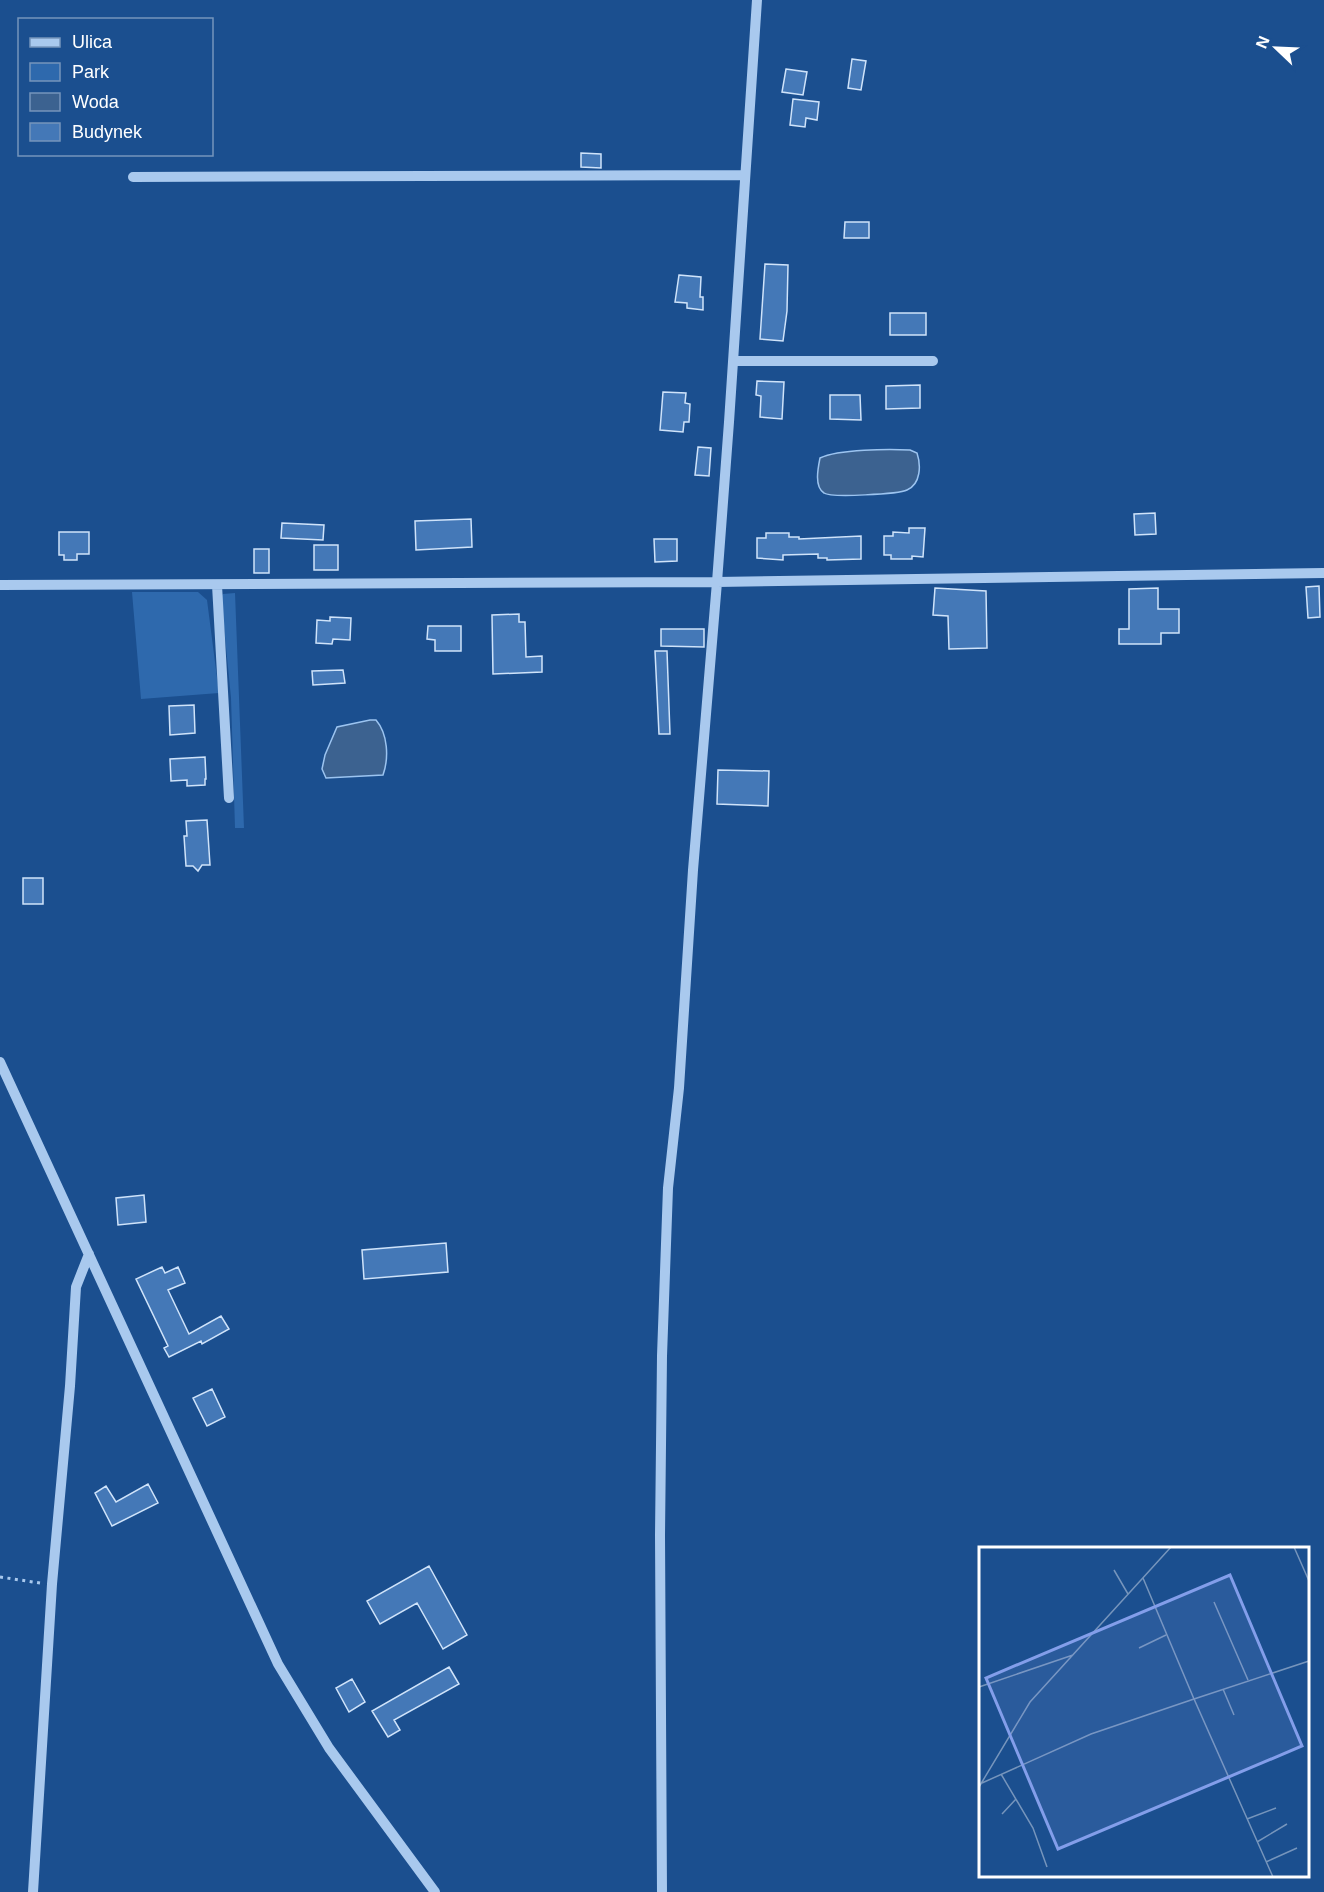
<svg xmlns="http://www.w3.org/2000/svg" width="1324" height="1892" font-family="Arial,sans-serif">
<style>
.green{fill:#2e69ad}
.water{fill:#3c6290;stroke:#9cc4f0;stroke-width:1.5}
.building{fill:#4478b7;stroke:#cfe3fa;stroke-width:1.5}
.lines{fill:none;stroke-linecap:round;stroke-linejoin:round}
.path{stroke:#a9c9ee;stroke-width:3;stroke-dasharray:3 4.5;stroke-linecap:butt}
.minor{stroke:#a9c9ee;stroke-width:10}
.inset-road{fill:none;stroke:#7695bc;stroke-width:1.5}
.view{fill:#839eea;fill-opacity:0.15;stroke:#839eea;stroke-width:3}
.inset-edge{fill:none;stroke:#fff;stroke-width:3}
</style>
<rect width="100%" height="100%" fill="#1b4f8f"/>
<path class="green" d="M132 592H198L207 600 219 693 141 699Z
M235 593 244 828H235L231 698 221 596 223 594Z"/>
<path class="water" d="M910 450 917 453C921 465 921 484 907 490 899 494 831 498 824 493 814 487 818 468 820 458 839 449 889 449 910 450Z
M370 720H376C388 734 389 758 383 775L326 778 322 769 325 755 337 727Z"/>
<path class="building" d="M852 59 866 61 861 90 848 88Z
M786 69 807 72 803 95 782 92Z
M793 99 819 102 817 120 806 118 805 127 790 125Z
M581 153 601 154V168L581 167Z
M845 222H869V238H844Z
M765 264 788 265 787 311 783 341 760 339Z
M679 275 701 277 700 297H703V310L687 308V303L675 302Z
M890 313H926V335H890Z
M757 381 784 382 782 419 760 417 761 396 756 395Z
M920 385V408L886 409V386Z
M663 392 686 393 685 403 690 404 689 422H684L683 432 660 430Z
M830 395H860L861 420 830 419Z
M698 447 711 448 709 476 695 475Z
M1155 513 1156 534 1135 535 1134 514Z
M471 519 472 547 416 550 415 521Z
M282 523 324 525 323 540 281 538Z
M909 528H925L923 557 912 556V559H891V555H884V536H893V532L909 533Z
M59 532H89V554H77V560H64V555H59Z
M766 533H789V537H799V539L861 536V559L827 560V558H818V554L783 555V560L757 558V538H766Z
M654 539H677V561L655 562Z
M314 545H338V570H314Z
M254 549H269V573H254Z
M1319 586 1320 617 1308 618 1306 587Z
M935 588 986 591 987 648 949 649 948 616 933 615Z
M1158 588V609H1179V633H1161V644H1119V629H1129V589Z
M519 614V622H525L526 657 542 656V672L493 674 492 615Z
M330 617 351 618 350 640 333 639 332 644 316 643 317 620 330 621Z
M428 626H461V651H435V640L427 639Z
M661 629H704V647L661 646Z
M655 651H667L670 734H659Z
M343 670 345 683 313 685 312 671Z
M194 705 195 733 170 735 169 706Z
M205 757 206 779H205V785L187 786V780L171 781 170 759Z
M718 770 769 771 768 806 717 804Z
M207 820 210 865H202L198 871 193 866H186L184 836H187L186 821Z
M23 878H43V904H23Z
M144 1195 146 1222 118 1225 116 1198Z
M446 1243 448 1272 364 1279 362 1250Z
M162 1267 165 1273 178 1267 185 1283 168 1290 189 1334 221 1316 229 1329 202 1344 201 1341 169 1357 164 1348 168 1346 136 1279Z
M212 1389 225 1417 207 1426 193 1398Z
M148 1484 158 1503 112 1526 95 1493 106 1486 116 1502Z
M429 1566 467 1635 443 1649 417 1603 380 1624 367 1601Z
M449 1667 459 1684 394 1720 400 1730 388 1737 372 1711Z
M352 1679 365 1702 349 1712 336 1688Z"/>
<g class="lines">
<path class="path" d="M0 1577 40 1583"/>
<path class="minor" d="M133 177 745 175
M733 361H933
M0 585 717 582 729 422 757 0
M217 585 229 798
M0 1062 278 1664 329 1748 435 1892
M33 1892 52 1584 70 1386 76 1287 89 1254
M662 1892 660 1535 662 1356 668 1188 679 1088 693 870 717 582 1324 573"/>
</g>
<g transform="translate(979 1547)">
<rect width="330" height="330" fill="#1b4f8f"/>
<path class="inset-road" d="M315 0 330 34M135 23 149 47M164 31 215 152 330 114M235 55 269 133M160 101 187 88M0 140 94 108M244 142 255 168M22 227 54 281 68 320M3 236 112 187 215 152 294 330M0 240 51 155 192 0M23 267 37 252M268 272 297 261M278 295 308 277M287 315 318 301"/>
<path class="view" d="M251 28 323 199 79 302 7 131Z"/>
<rect width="330" height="330" class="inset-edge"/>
</g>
<rect x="18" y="18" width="195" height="138" fill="#1b4f8f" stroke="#7695bc" stroke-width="1.5"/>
<rect x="30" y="38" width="30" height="9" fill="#a9c9ee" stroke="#7695bc" stroke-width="1.5"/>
<text x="72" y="48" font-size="18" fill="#ffffff">Ulica</text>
<rect x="30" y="63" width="30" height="18" fill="#2e69ad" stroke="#7695bc" stroke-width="1.5"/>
<text x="72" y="78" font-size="18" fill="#ffffff">Park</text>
<rect x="30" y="93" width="30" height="18" fill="#3c6290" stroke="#7695bc" stroke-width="1.5"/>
<text x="72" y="108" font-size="18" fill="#ffffff">Woda</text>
<rect x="30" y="123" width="30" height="18" fill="#4478b7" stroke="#7695bc" stroke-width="1.5"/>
<text x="72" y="138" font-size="18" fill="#ffffff">Budynek</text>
<g transform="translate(1276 48) rotate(293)" stroke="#1b4f8f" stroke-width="4.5" paint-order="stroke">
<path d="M0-4.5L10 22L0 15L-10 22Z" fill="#ffffff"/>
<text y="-9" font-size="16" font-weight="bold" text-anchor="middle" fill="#ffffff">N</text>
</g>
</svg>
